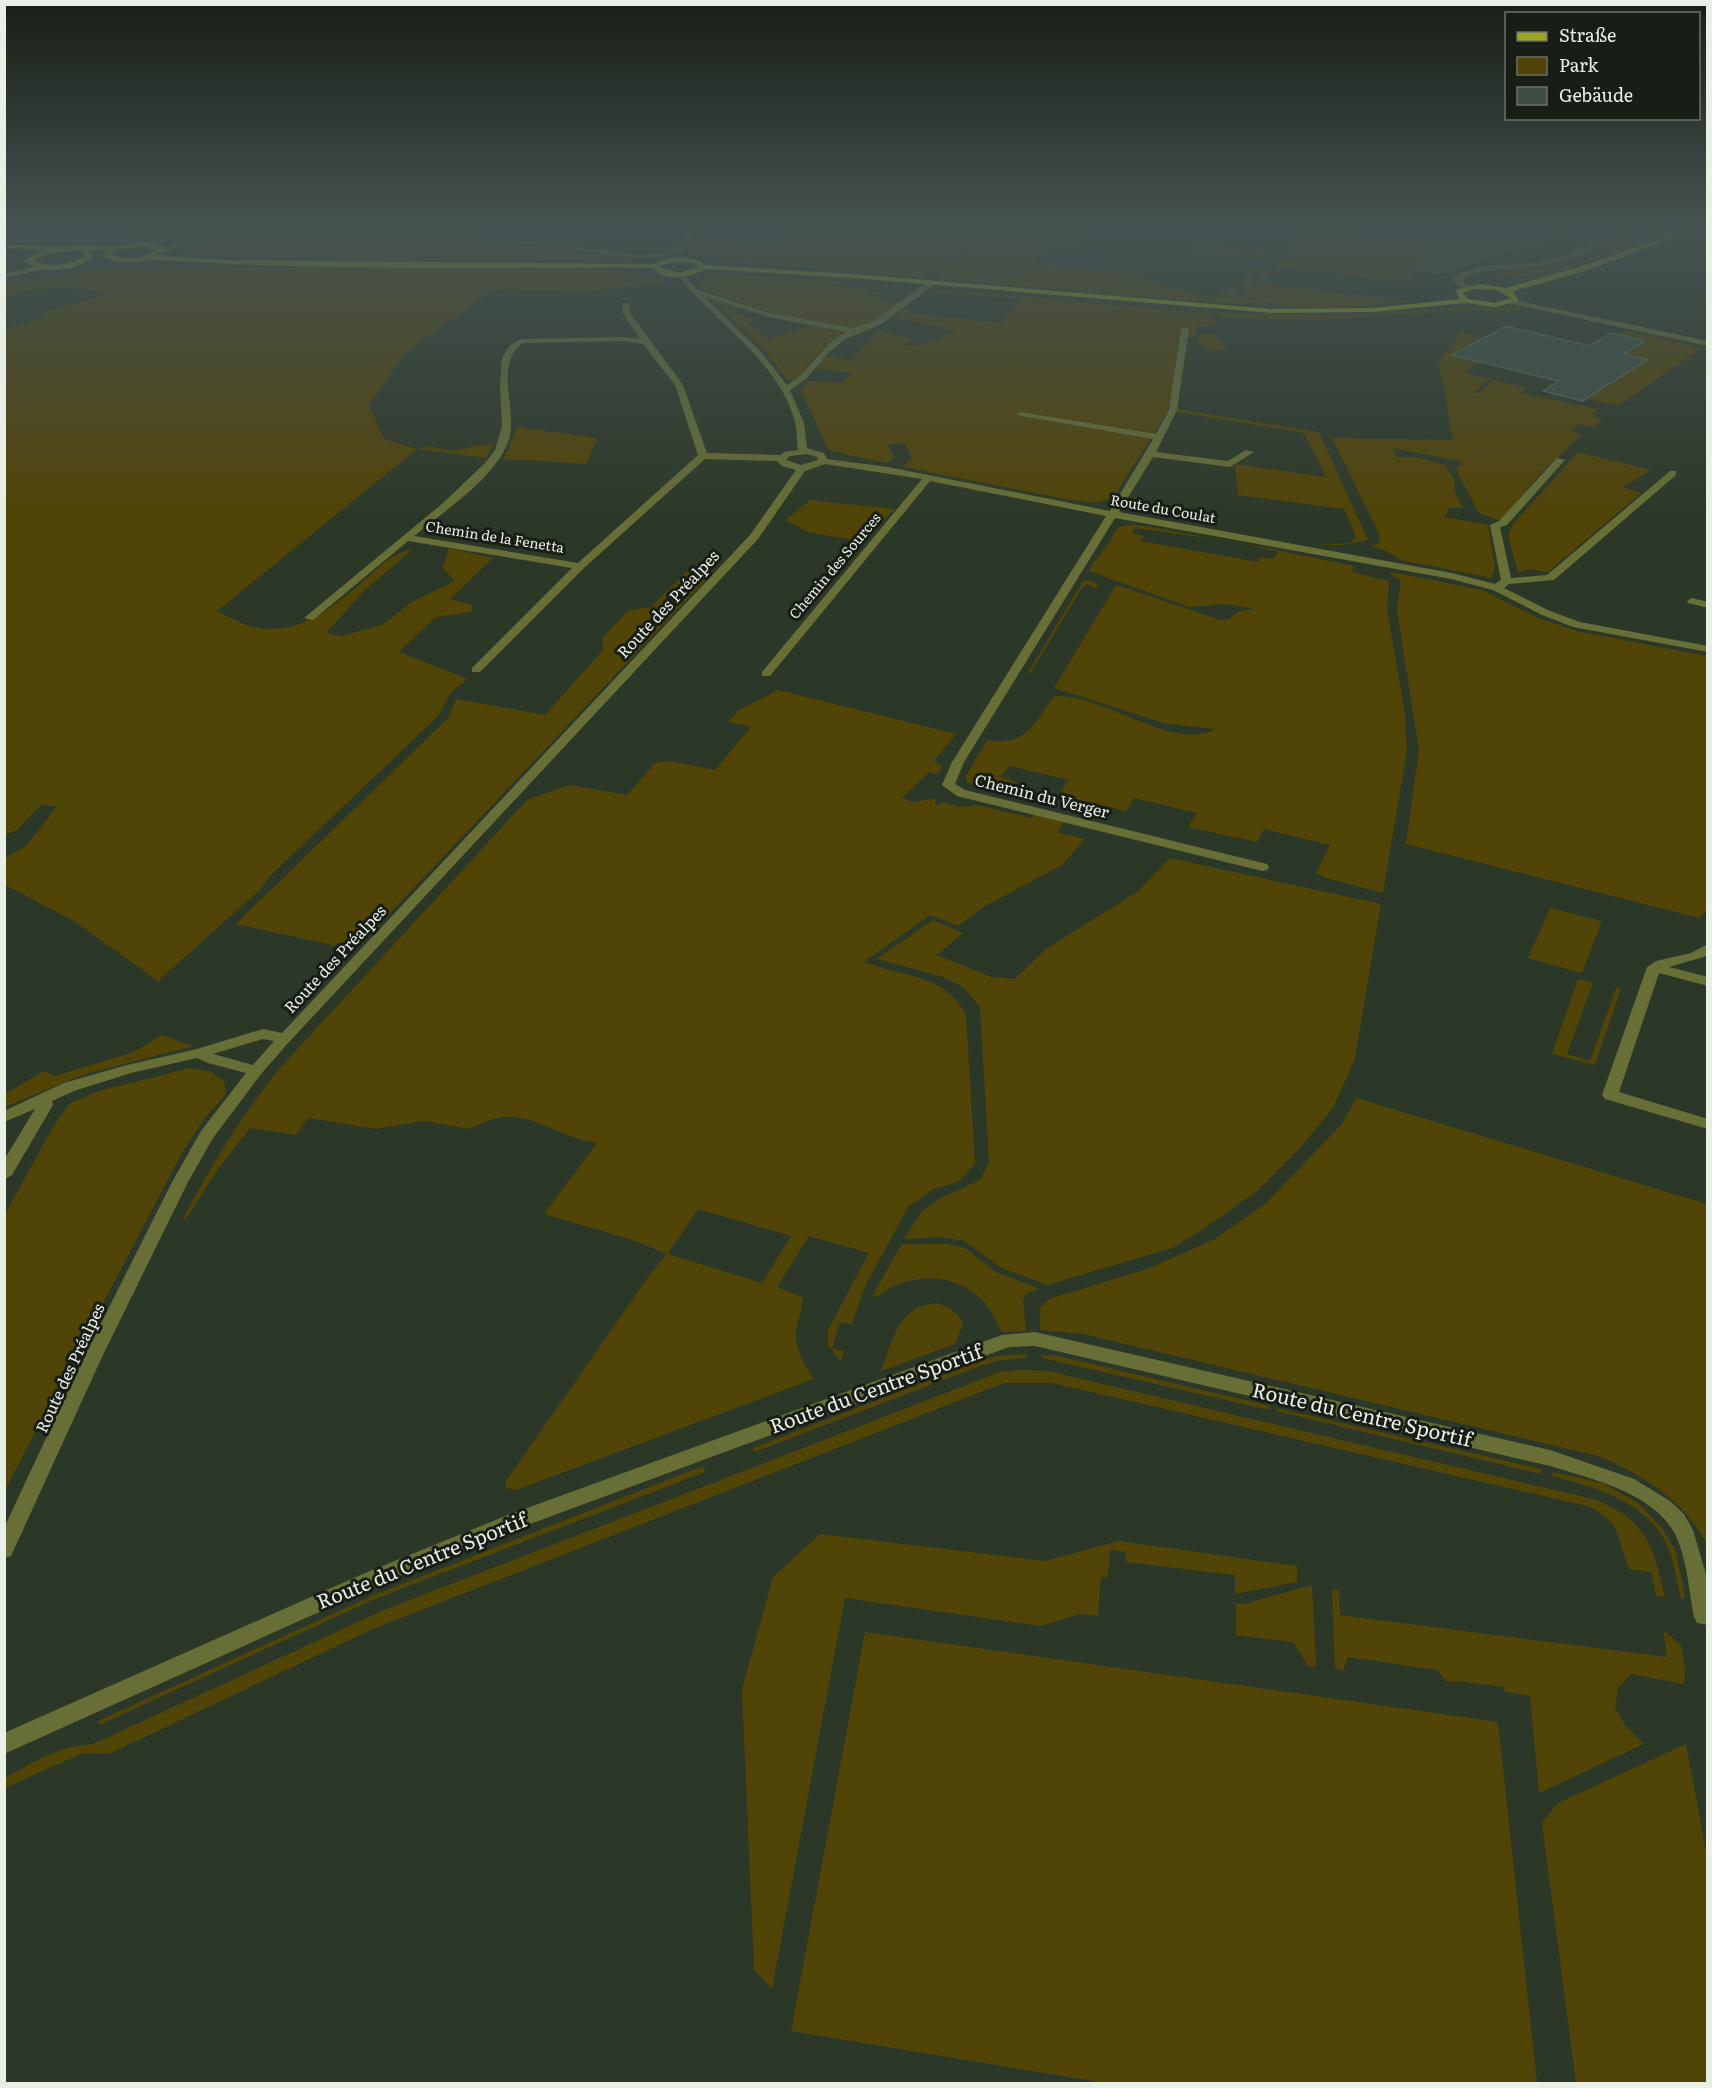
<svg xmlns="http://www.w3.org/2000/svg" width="1712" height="2088" font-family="Literata,serif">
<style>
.green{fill:#514407;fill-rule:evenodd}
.building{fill:#3c4f42;stroke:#536759;stroke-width:1.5}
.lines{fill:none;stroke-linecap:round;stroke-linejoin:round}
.minor{fill:#676f36;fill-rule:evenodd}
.secondary{fill:#848f2d;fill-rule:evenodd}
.primary{fill:#9aa81b;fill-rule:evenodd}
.trunk{fill:#a4b230;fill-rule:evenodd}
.labels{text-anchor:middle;stroke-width:6;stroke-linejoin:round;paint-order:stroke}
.far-street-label{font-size:14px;fill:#e8efe5;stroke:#181d16}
.street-label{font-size:16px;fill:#e8efe5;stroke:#181d16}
.near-street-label{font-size:20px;fill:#e8efe5;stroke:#181d16}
</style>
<rect width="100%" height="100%" fill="#2c3827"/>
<path class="green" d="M19 226H207C139 238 74 246 5 242V235L123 238 132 228Z
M256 226H382L428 235 633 258 631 262 245 257 198 255 186 249Z
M718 226H1004L963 248 925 278 741 262 687 251 694 239 785 244 800 232Z
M1013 226H1091L1071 244 1052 241 1030 263 1144 275 1142 279 1205 297 1218 296 1234 285 1239 286 1246 281 1242 280 1253 272V285L1237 292V295L1271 306 1115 295 935 278C952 253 987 240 1013 226Z
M1655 226 1663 227 1538 274 1511 278 1497 273H1480L1539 267 1619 238 1625 239 1658 227Z
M1672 226H1691C1645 242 1564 279 1517 280L1542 275Z
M1304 228 1430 242 1408 282 1275 267Z
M1198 244 1270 253 1264 260 1192 252Z
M281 267 617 270 638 273 669 282 586 292 494 289 404 354 369 405 384 439 417 449 428 446 451 451 474 446H490L496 441 486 458 417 449 217 611C228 616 239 623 250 626 298 639 335 606 368 577 384 563 392 554 413 549L365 590 326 633 342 636 384 624 412 602 455 581 443 568 449 548 493 558 450 599 472 605V612L436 617 399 652 468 679 452 691 438 716 270 876 260 890 158 981 74 921 5 885V858L27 845 57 806 41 805 17 830 5 835V329L48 317 40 313 105 295C77 282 34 288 5 296V282L112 269Z
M1257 269 1272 271 1263 284 1408 301C1364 307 1283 315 1245 295L1247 290 1257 285Z
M709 274 826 280 915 289 835 282 831 285 905 296C893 300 879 289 867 295L899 304 876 320 851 328 773 314 702 289V279Z
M932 289 1205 313 1218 321 1212 326H1198L1193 338 1177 339V370L1168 411 1113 498 1092 503 1070 500 903 467 912 457 904 443 888 445 895 458 886 463 830 451C818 432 812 410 800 391L809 381 841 383 853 373 813 368 824 355 851 361 878 331 911 339 904 345C917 349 943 337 957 331L893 317 906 308 912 313 1000 323 1020 302 1015 298 929 293Z
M711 297 737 308 732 313 755 319 749 324 769 339 812 326 843 332 823 348 794 381 787 379 760 345 709 298Z
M1469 307 1530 308 1508 312 1476 310 1311 320 1225 318 1209 312 1341 315Z
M1626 330 1701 348 1620 405 1584 399 1647 360 1624 354 1644 342 1618 335Z
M1461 332 1478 334 1476 336 1484 338 1453 354 1480 362 1463 372 1490 379 1474 392 1478 393 1494 380 1527 388 1521 393 1598 409 1592 414 1602 421 1593 427 1580 424 1570 431 1582 435 1543 471 1500 521 1479 513 1458 474 1457 467 1460 466V461L1392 448 1397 457H1418L1445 465 1455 481 1454 491 1463 508H1449L1445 517 1488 525 1495 568 1491 578 1401 560 1384 550 1371 546 1379 543 1380 536 1332 438 1453 440 1439 362Z
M1201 333H1214L1227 348C1212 352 1206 352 1196 340Z
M1177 409 1319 432 1368 540 1342 545H1317L1349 543 1356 536 1344 509 1238 495 1235 464 1326 477 1304 433 1176 412Z
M517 427 597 438 587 464 504 459Z
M1578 452 1651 470 1623 487 1641 493 1548 572 1529 569 1518 573 1508 535 1513 524Z
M810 500C838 504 866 505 894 509L865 542 808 532 786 520Z
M1139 525 1221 540 1135 528 1131 533 1144 536 1140 541 1258 562 1261 557 1273 559 1278 552 1236 542 1354 566 1352 572 1389 581 1387 609 1405 715 1407 750 1383 893 1326 878 1316 873 1330 845 1264 829 1257 842 1188 827 1197 813 1134 798 1126 811 1058 795 1069 780 1010 766 1000 777 1016 781 1007 794 967 782 966 776 987 740C1026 747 1034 724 1054 696 1105 693 1173 753 1216 729L1167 724 1054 688 1116 585 1221 620 1229 619 1239 611 1255 609 1226 604 1189 607 1089 571C1093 562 1100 555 1106 547 1118 529 1113 524 1139 525Z
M687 571 710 575 355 950 236 924 449 717 456 699 545 715 603 650V637L629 610 651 607Z
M1392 572 1482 590 1538 618 1577 631 1707 656 1708 908 1700 918 1406 844 1419 750 1397 611 1401 581 1390 574Z
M1088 580 1098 584 1096 589 1088 584 1083 586 1030 674H1027L1083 581Z
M778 690 956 734 934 761 942 766 938 774 928 773 902 798 913 802 938 798 934 804 939 805 943 802 960 807 977 805 1032 818 1035 813 1063 822 1057 832 1085 839 1062 865 985 906 958 926 930 915 864 962C902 977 946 974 966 1015L975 1164 958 1182 934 1189 909 1206 866 1284 852 1324 840 1322 832 1349 844 1351 841 1362 828 1345V1330L869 1253 809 1236 777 1287 802 1297C803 1309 800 1314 797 1325 792 1345 804 1364 814 1379L516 1490 506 1488V1481L651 1273 667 1254 636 1241 544 1214 597 1143C548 1136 522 1098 470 1129L424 1121 376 1129 308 1118 296 1135 250 1128 218 1169 186 1219H183C211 1165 242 1116 279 1069L527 800 569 785 627 795 655 763 669 761 715 770 751 727 728 722 739 710ZM698 1209 791 1236 762 1283 668 1254Z
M1170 858 1381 904 1355 1058 1333 1108 1300 1148 1257 1191 1205 1228 1172 1248 1047 1285 1002 1268 964 1241 942 1237 904 1239 922 1211 943 1197 980 1180 989 1163 980 1007 963 987 943 977 877 959 933 920 963 933 937 955 991 977 1015 979 1046 949 1137 892Z
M1550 908 1602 921 1582 973 1528 958Z
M1578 979 1593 983 1567 1054 1590 1061 1616 988 1621 989 1595 1065 1552 1054Z
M162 1035 193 1046 82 1075 5 1107V1094L44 1071 55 1076 134 1052Z
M190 1068 211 1072 224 1081 226 1094 205 1118 184 1149 5 1490V1214L52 1129 69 1104 99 1091Z
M1356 1098 1707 1204V1545C1685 1500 1643 1475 1598 1456L1083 1334 1040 1330V1308L1049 1299 1147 1269 1215 1239 1265 1204 1342 1124Z
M902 1244H947L965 1248 996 1272 1037 1288 1038 1290 1027 1293 1023 1299 1026 1331 1002 1332C996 1320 989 1305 979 1297 951 1271 904 1274 877 1297L872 1296Z
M936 1303C949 1307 957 1311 963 1324L955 1344 881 1371C893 1340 898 1306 936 1303Z
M1026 1354 1027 1358 1000 1360 980 1366 754 1452 753 1448 976 1362 998 1356Z
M1041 1355H1054L1270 1406 1269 1410 1042 1358Z
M1022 1370 1048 1371 1597 1500C1648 1522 1653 1546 1665 1597L1656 1596 1651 1572 1629 1569 1614 1524 1591 1507 1052 1383H1004L375 1628 109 1754 83 1753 5 1788V1778C33 1762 59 1746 93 1744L384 1610 1000 1372Z
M1277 1408 1541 1469V1474L1276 1411Z
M703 1466 705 1472 375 1599 99 1725 98 1721 374 1595Z
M1553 1472 1605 1484 1638 1503 1662 1528 1676 1551 1685 1598H1681C1677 1583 1675 1567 1670 1552 1652 1503 1598 1488 1552 1476Z
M820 1534 1045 1561 1119 1541 1297 1566V1582L1235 1594V1575L1125 1562 1126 1552 1110 1550 1108 1577H1101L1098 1616 1080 1614 1041 1626 845 1598 772 1989 754 1970 742 1689 773 1577Z
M1312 1585 1316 1665 1313 1667 1308 1666 1293 1642 1236 1635V1603L1244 1604Z
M1334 1589 1339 1590 1340 1615 1667 1657 1663 1630 1681 1645 1685 1669 1684 1684 1631 1674 1618 1688 1615 1708 1625 1725 1644 1744 1539 1793 1530 1696 1505 1692 1504 1687 1459 1681 1447 1682 1437 1670 1348 1657 1343 1671 1335 1669 1332 1591Z
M865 1632 1498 1722 1537 2083H1106L791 2031Z
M1686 1744 1707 1857V2083H1576L1542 1823 1558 1803Z"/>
<path class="building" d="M1439 226H1567L1568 229 1445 272 1434 273 1416 268Z
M1506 326 1589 346 1611 333 1645 341 1624 354 1647 360 1582 401 1543 391 1558 381 1452 355Z"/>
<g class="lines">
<path class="minor" d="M389 226H406L640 255 661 253 680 246 689 226H696L686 249 662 257 640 259Z
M1606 226 1623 228V233C1601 250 1553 265 1525 268 1503 271 1481 267 1461 280L1471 286V290H1465L1452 280C1475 259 1509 268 1537 262 1565 256 1591 245 1616 232Z
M681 272 698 290 770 313 853 328 874 321 928 281H934V285L880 325 845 339 827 354 807 378 790 390 804 423 807 448 824 453 827 459 888 467 1110 511 1153 439 1016 415 1020 412 1156 434 1169 410 1181 329 1185 327 1189 329 1177 410 1156 452 1228 461 1246 450 1254 452 1230 467 1153 457 1119 512 1452 573 1495 584 1501 580 1490 525 1499 521 1557 458 1565 460 1507 525 1500 527 1511 578 1547 575 1670 471H1676V475L1554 580 1509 584 1504 588 1550 611 1580 622 1708 646V652L1573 627 1542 615 1493 590 1451 579 1115 518 964 762 955 784 965 790 1267 864 1269 867 1267 870 1262 871 957 796 942 785 952 762 1106 516 930 481 770 676H762V672L922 479 825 464 805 471 758 539 290 1041 261 1074 213 1138 188 1182 102 1357 11 1556 4 1558V1528L84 1357 172 1182 201 1131 246 1073 208 1063 197 1058 131 1073 74 1091 52 1101 53 1105 12 1175 4 1180V1160L35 1109 4 1122V1111L64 1083 123 1066 197 1049 263 1029 282 1033 750 535 796 470 782 466 777 461 705 459 584 568 480 672H472V668L572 568 408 541 313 620 304 618 443 503 487 461 495 450 502 426 500 384 502 358 509 346 521 339 624 337 640 339 623 314 622 303H628L631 314 683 385 707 453 781 455 784 452 798 450C797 441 797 430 795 422 779 360 714 323 677 274ZM705 297 769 317 846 332C821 344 811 372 787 385L761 352ZM624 341 643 344 675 385 698 455 578 563 414 536C443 512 498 476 509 439 518 408 493 365 523 343ZM807 454 817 457 818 460 801 465 786 460 790 456ZM263 1039 274 1041 253 1065 213 1054Z
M1514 300 1708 341V346L1511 304 1510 302Z
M1692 598 1708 602V608L1688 603 1687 601Z
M1708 944 1707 956 1669 967 1708 977V986L1659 973 1619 1092 1708 1119V1129L1605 1099 1602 1095 1647 967 1656 961 1691 953Z
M1035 1332 1550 1450 1634 1479 1670 1501 1684 1514 1693 1530 1708 1581V1625L1697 1623 1694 1617C1689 1591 1687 1560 1676 1536 1655 1493 1592 1479 1550 1466L1035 1346 1009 1347 522 1527 379 1585 4 1754V1733L365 1573 508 1515 1002 1335Z"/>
<path class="secondary" d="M237 226H247L164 252 157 250Z
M177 234 180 238 143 246 139 244Z
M46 264 49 268 4 278V274Z"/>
<path class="primary" d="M1697 226H1706L1588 270 1513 291 1519 301 1495 307 1466 303 1373 312 1272 313 852 278 705 269C690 278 664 282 653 268 489 267 324 271 161 260 140 259 122 268 103 256L107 250H88L93 257C76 271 43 276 25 261 46 240 86 246 113 246 130 246 149 237 164 248L158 255 223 260 655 264C667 255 693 255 705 265L852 274 1272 309 1373 308 1460 299 1455 290 1480 284 1506 288 1582 266ZM143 246 156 250C143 259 125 262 111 254L117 250ZM77 250 85 253V256C70 265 50 269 34 261L47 254ZM675 262 694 263 698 267 680 273 660 268 662 265ZM1472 289 1496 290 1511 298 1495 303 1468 299 1463 293Z"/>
<path class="trunk" d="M4 244 61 247 65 249 61 251 4 248Z"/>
</g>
<linearGradient id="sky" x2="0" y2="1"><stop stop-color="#181f15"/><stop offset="0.44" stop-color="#455352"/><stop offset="1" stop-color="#455352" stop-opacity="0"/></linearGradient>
<rect width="1712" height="518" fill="url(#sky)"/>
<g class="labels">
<g class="far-street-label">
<text transform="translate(1163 509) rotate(10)" y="5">Route du Coulat</text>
<text transform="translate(495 537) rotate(9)" y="5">Chemin de la Fenetta</text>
<text transform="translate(835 566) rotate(-50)" y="5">Chemin des Sources</text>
</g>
<g class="street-label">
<text transform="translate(668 604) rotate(-47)" y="6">Route des Préalpes</text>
<text transform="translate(1042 796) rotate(14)" y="6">Chemin du Verger</text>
<text transform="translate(335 959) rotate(-47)" y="6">Route des Préalpes</text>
<text transform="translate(70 1368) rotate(-65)" y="6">Route des Préalpes</text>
</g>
<g class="near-street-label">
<text transform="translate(876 1389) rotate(-20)" y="7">Route du Centre Sportif</text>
<text transform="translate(1362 1415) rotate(13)" y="7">Route du Centre Sportif</text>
<text transform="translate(422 1561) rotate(-22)" y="7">Route du Centre Sportif</text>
</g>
</g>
<rect width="1712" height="2088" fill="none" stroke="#e8efe5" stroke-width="12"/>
<rect x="1505" y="12" width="195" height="108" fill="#181d16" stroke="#6b7169" stroke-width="1.5"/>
<rect x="1517" y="32" width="30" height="9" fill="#9aa81b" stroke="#6b7169" stroke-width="1.5"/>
<text x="1559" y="42" font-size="18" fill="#e8efe5">Straße</text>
<rect x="1517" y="57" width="30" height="18" fill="#514407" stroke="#6b7169" stroke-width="1.5"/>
<text x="1559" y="72" font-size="18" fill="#e8efe5">Park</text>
<rect x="1517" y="87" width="30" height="18" fill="#3c4f42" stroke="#6b7169" stroke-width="1.5"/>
<text x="1559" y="102" font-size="18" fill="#e8efe5">Gebäude</text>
</svg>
